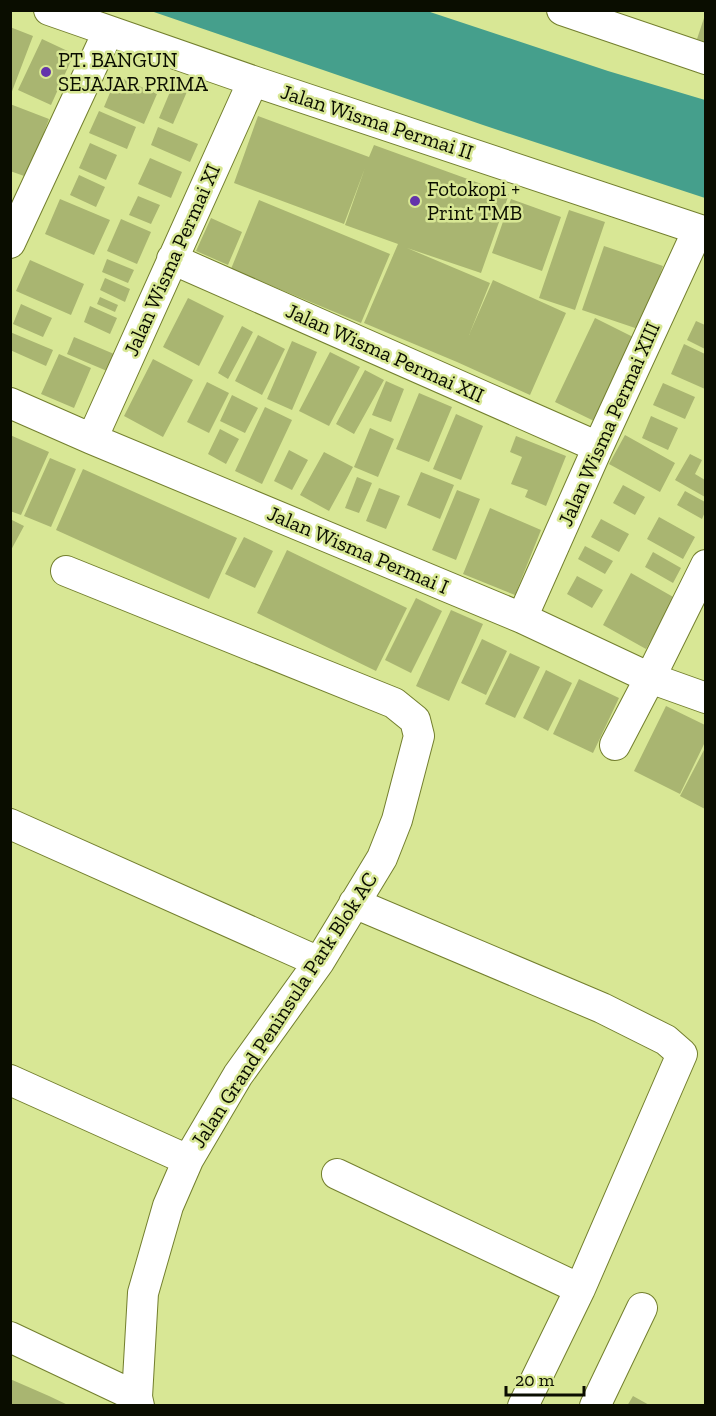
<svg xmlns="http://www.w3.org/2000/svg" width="716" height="1416" font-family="'Zilla Slab',serif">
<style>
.water{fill:#459f8c}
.building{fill:#a9b571}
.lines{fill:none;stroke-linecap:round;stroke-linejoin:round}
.street-casing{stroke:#737f2e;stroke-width:32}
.street{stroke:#fff;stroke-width:30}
.poi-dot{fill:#6333ab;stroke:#d8e795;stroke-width:2}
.labels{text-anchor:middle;stroke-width:5;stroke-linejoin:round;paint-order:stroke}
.poi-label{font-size:21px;fill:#0a0d00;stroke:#d8e795;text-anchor:start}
.street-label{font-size:21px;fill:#0a0d00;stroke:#d8e795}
</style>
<rect width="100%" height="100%" fill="#d8e795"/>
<path class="water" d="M151 11H427L608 71 705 100V198L483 125Z"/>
<path class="building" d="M705 15V42L697 39Z
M10 27 33 36 11 94H10Z
M42 39 74 54 51 105 18 90Z
M117 76 157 94 144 124 104 107Z
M175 80 189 87 173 124 159 118Z
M10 104 49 119 27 177 10 171Z
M99 111 136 127 127 149 89 133Z
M258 116 369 157 374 145 509 194 481 273 407 248 490 283 469 335 493 280 566 313 530 395 457 362 364 323 398 244 345 225 365 168 344 224 234 183Z
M158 127 198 144 190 162 151 145Z
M90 143 117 155 106 180 79 168Z
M150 158 182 172 171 198 138 184Z
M79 175 105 187 96 207 70 195Z
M138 196 160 205 151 224 129 215Z
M60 199 110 220 94 255 45 234Z
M511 199 561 217 542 271 492 253Z
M259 200 390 254 361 323 231 269Z
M569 210 605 222 575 310 539 298Z
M211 218 242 232 228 265 196 251Z
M121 219 151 232 137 264 107 251Z
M604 246 663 266 641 330 582 310Z
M107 259 134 270 128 283 102 272Z
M30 260 84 284 71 315 16 291Z
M105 278 130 289 125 302 100 290Z
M100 297 118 305 115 312 97 304Z
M188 298 224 316 199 366 163 347Z
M21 304 52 318 43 337 13 324Z
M90 306 117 318 110 334 84 322Z
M595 318 635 338 594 421 555 402Z
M696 321 705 325V349L687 340Z
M242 326 253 332 228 379 218 373Z
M10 332 53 350 46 366 10 350Z
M258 335 285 349 262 395 235 381Z
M74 337 114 354 107 371 67 354Z
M292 341 317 352 292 410 267 399Z
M684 344 705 354V389L671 374Z
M330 352 360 367 329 426 299 411Z
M59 354 91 368 74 408 41 394Z
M153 359 193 380 163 437 124 416Z
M365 370 384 380 354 434 336 424Z
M386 381 404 389 391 422 372 415Z
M207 382 229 393 209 433 187 422Z
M663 383 695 397 685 419 653 405Z
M419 393 452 407 429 462 396 449Z
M232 395 258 408 245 433 220 421Z
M265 407 292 420 262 484 235 471Z
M456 414 483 426 461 480 433 469Z
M651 416 678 428 668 450 642 438Z
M370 428 394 439 378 477 354 467Z
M220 429 239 439 226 464 208 454Z
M10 435 49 452 21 515 10 511Z
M625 435 675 463 660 492 609 464Z
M516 436 566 456 546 506 525 497 528 490 511 484 522 457 510 452Z
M289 450 308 460 292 490 274 481Z
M324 452 353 467 329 511 300 495Z
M690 454 702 460 695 474 705 480V497L675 480Z
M50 458 76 469 51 527 24 516Z
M83 469 237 538 209 599 56 530Z
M421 472 454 485 440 519 407 505Z
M357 477 372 483 359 513 345 508Z
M623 485 645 497 635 515 613 503Z
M379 488 400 496 386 529 366 521Z
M457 490 480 499 456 560 432 550Z
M685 491 705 502V512L702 519 677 505Z
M490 508 541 530 515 595 463 574Z
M659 517 695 537 683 559 647 539Z
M10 519 24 526 10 552Z
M601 519 629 534 619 552 591 537Z
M244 537 273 551 255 588 225 574Z
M585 546 613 561 605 574 578 559Z
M287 550 407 608 376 671 257 613Z
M653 552 681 568 673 583 645 567Z
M631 573 675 598 646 649 603 625Z
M577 576 603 590 592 608 567 594Z
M416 598 442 611 411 673 385 660Z
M451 610 483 624 449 701 416 686Z
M482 639 507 651 486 695 461 683Z
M510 653 540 667 515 718 485 704Z
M546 670 572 683 548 731 523 718Z
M579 679 619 698 593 753 553 734Z
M666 706 705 725V742L680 794 634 771Z
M705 748V809L680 796Z
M10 1379 49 1396 70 1406H10Z
M633 1396 651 1406H627Z"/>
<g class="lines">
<defs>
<path id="street" d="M49 10 253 81 706 232
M562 10 706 59
M10 243 108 32
M172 259 598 447
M10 403 92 439 522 618 650 678 706 698
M92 439 253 81
M66 571 394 703 415 720 419 736 397 820 382 858 319 962 238 1075 188 1160 168 1206 143 1293 137 1397 139 1406
M522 618 598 447 698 230
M615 745 650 678 706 565
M10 824 319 962
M354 903 602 1008 666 1040 682 1054 580 1289 523 1406
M10 1080 188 1160
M337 1174 580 1289
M10 1337 137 1397
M595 1406 642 1308"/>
</defs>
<use href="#street" class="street-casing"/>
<use href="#street" class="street"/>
</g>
<g class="poi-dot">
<circle cx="46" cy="72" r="6"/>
<circle cx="415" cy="201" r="6"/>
</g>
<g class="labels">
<g class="poi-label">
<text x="58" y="67">PT. BANGUN<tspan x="58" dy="24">SEJAJAR PRIMA</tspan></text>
<text x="427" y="196">Fotokopi +<tspan x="427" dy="24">Print TMB</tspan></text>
</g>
<g class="street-label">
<text transform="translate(377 122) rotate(18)" y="7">Jalan Wisma Permai II</text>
<text transform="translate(172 260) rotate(-66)" y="7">Jalan Wisma Permai XI</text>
<text transform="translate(385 353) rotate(24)" y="7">Jalan Wisma Permai XII</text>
<text transform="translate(609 424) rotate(-66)" y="7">Jalan Wisma Permai XIII</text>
<text transform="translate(358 550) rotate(23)" y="7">Jalan Wisma Permai I</text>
<text transform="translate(284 1010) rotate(-57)" y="7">Jalan Grand Peninsula Park Blok AC</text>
</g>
</g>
<rect width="716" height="1416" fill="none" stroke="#0a0d00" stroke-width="24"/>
<path d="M506 1386v9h78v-9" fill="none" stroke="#0a0d00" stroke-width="3"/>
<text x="515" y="1386" font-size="18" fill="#0a0d00" stroke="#d8e795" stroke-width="4.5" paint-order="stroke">20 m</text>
</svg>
